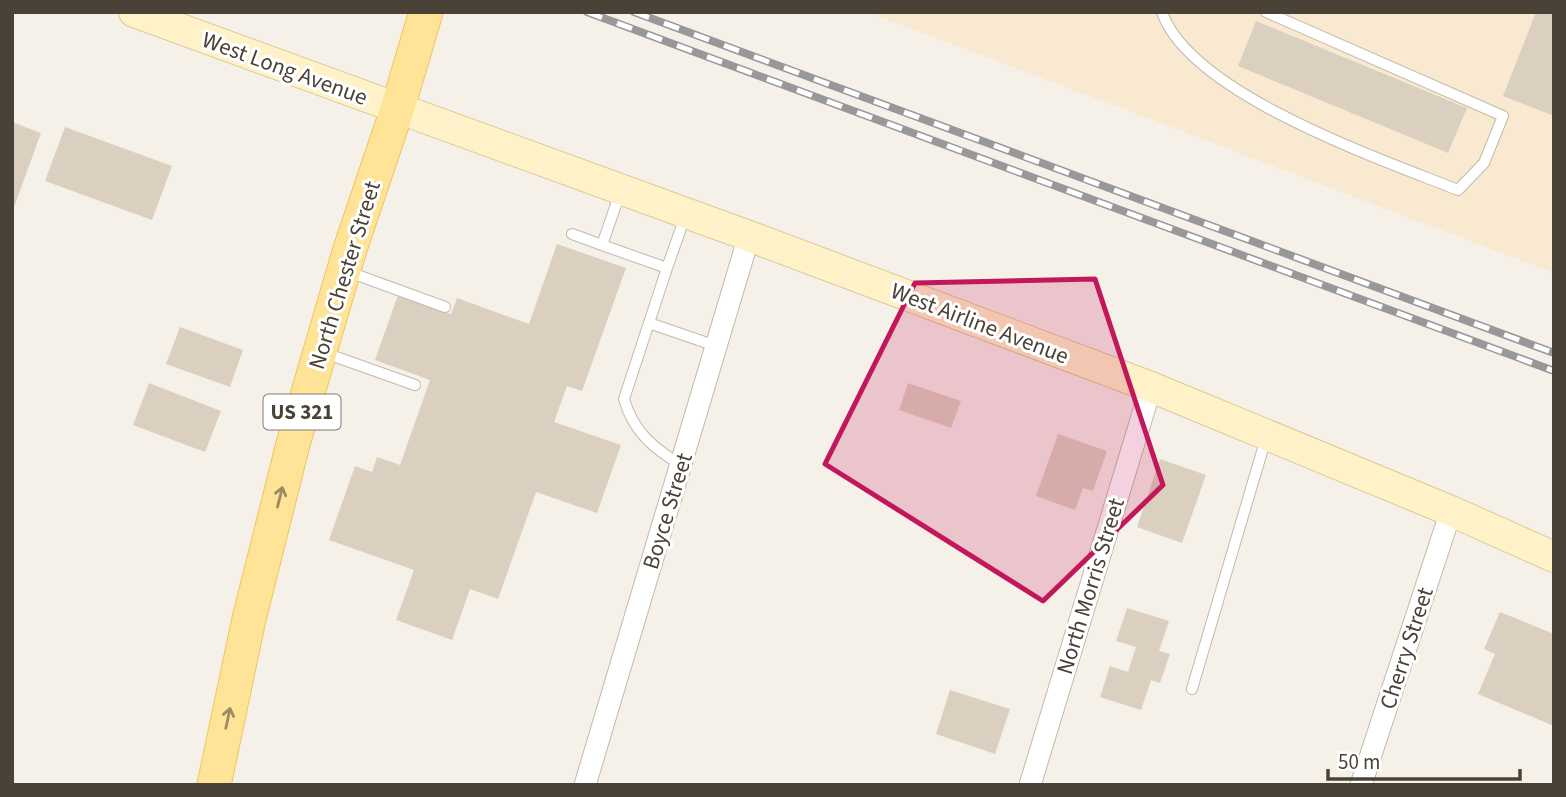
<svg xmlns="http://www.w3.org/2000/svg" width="1566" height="797" font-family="'Source Sans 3',sans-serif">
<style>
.commercial{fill:#f9e9d1}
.building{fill:#dbd0bf}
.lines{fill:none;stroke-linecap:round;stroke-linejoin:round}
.service-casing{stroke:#c2baa9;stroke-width:12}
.minor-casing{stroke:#c2baa9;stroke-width:23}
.secondary-casing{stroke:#ddca95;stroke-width:32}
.primary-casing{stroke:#efc55c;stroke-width:35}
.service{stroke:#fff;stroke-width:10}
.minor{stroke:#fff;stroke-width:21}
.secondary{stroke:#fff2c8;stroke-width:30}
.primary{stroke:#ffe397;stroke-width:33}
.rail-casing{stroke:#989898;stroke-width:8}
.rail{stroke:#fff;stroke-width:5;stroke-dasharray:16;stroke-linecap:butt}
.oneway{stroke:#9b8a62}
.marked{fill:#c2185b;fill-opacity:0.2;stroke:#c2185b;stroke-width:5;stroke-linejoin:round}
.labels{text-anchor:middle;stroke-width:6;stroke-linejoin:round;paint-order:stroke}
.shield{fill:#fff;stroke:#807b72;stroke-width:2}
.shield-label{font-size:21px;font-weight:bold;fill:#4a4236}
.street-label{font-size:23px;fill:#4a4236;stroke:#fff}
</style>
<rect width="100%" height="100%" fill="#f5f1e8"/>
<path class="commercial" d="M867 12H1554V273L1116 106Z"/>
<path class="building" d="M1536 12H1554V116L1503 96Z
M1256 21 1467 108 1448 153 1238 66Z
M12 122 41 133 13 210H12Z
M65 127 172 166 152 220 45 181Z
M557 244 626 268 582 391 567 386 554 422 621 445 597 513 536 492 498 599 470 589 452 640 396 620 414 570 329 540 355 466 372 472 377 457 400 465 430 380 375 360 398 295 451 314 457 298 529 324Z
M180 327 243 350 230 387 166 364Z
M149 383 221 411 205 452 133 425Z
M908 383 961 401 951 428 899 410Z
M1058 434 1107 451 1093 491 1083 488 1075 510 1036 496Z
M1160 459 1206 475 1182 543 1137 527Z
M1127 608 1169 621 1159 651 1170 654 1160 683 1151 680 1141 710 1100 697 1110 666 1128 672 1136 647 1116 641Z
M1500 612 1554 634V726L1478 694 1495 654 1484 649Z
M950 690 1010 709 995 754 936 734Z"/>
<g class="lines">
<defs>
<path id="service" d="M1162 12C1190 94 1381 159 1458 190L1484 163 1503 116 1266 12
M620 193 602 245 667 268 624 399C633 431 653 448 681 465
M572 234 602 245
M667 268 686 214
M346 271 445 307
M649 323 716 346
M322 352 415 385
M1192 689 1266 438"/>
<path id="minor" d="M585 785 749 236
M1030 785 1151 387
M1361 785 1451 511"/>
<path id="secondary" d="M134 12 749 236 1151 387 1451 511 1554 557"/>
<path id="primary" d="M214 785 249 619 293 444 350 249 397 110 426 12"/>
</defs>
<use href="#service" class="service-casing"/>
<use href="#minor" class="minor-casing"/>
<use href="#secondary" class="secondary-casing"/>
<use href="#primary" class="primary-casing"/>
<use href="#service" class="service"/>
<use href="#minor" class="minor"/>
<use href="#secondary" class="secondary"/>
<use href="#primary" class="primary"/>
<defs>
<path id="rail" d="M587 12 1554 371
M634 12 1554 353"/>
</defs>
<use href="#rail" class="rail-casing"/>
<use href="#rail" class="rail"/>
</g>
<defs><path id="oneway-shaft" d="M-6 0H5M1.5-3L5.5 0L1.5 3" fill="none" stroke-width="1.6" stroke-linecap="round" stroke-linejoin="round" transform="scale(1.75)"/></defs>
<g class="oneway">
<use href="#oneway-shaft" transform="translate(280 497) rotate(-76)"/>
<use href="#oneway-shaft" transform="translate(228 718) rotate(-78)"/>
</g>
<path class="marked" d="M1095 279 1163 485 1043 601 825 464 915 283Z"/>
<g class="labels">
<rect class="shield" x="263.5" y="394.5" width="77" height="35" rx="5"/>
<g class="shield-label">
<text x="302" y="419">US 321</text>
</g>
<g class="street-label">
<text transform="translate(285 68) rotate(20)" y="8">West Long Avenue</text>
<text transform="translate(344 275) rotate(-73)" y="8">North Chester Street</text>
<text transform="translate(980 323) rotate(21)" y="8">West Airline Avenue</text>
<text transform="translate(667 511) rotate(-73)" y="8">Boyce Street</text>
<text transform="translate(1090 586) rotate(-73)" y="8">North Morris Street</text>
<text transform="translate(1406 648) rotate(-72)" y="8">Cherry Street</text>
</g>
</g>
<rect width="1566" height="797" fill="none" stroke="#4a4236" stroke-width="28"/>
<path d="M1328 769v10h192v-10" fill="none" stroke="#4a4236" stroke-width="3.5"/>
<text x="1338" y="769" font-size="21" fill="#4a4236" stroke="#ffffff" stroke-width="5" paint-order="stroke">50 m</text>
</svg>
